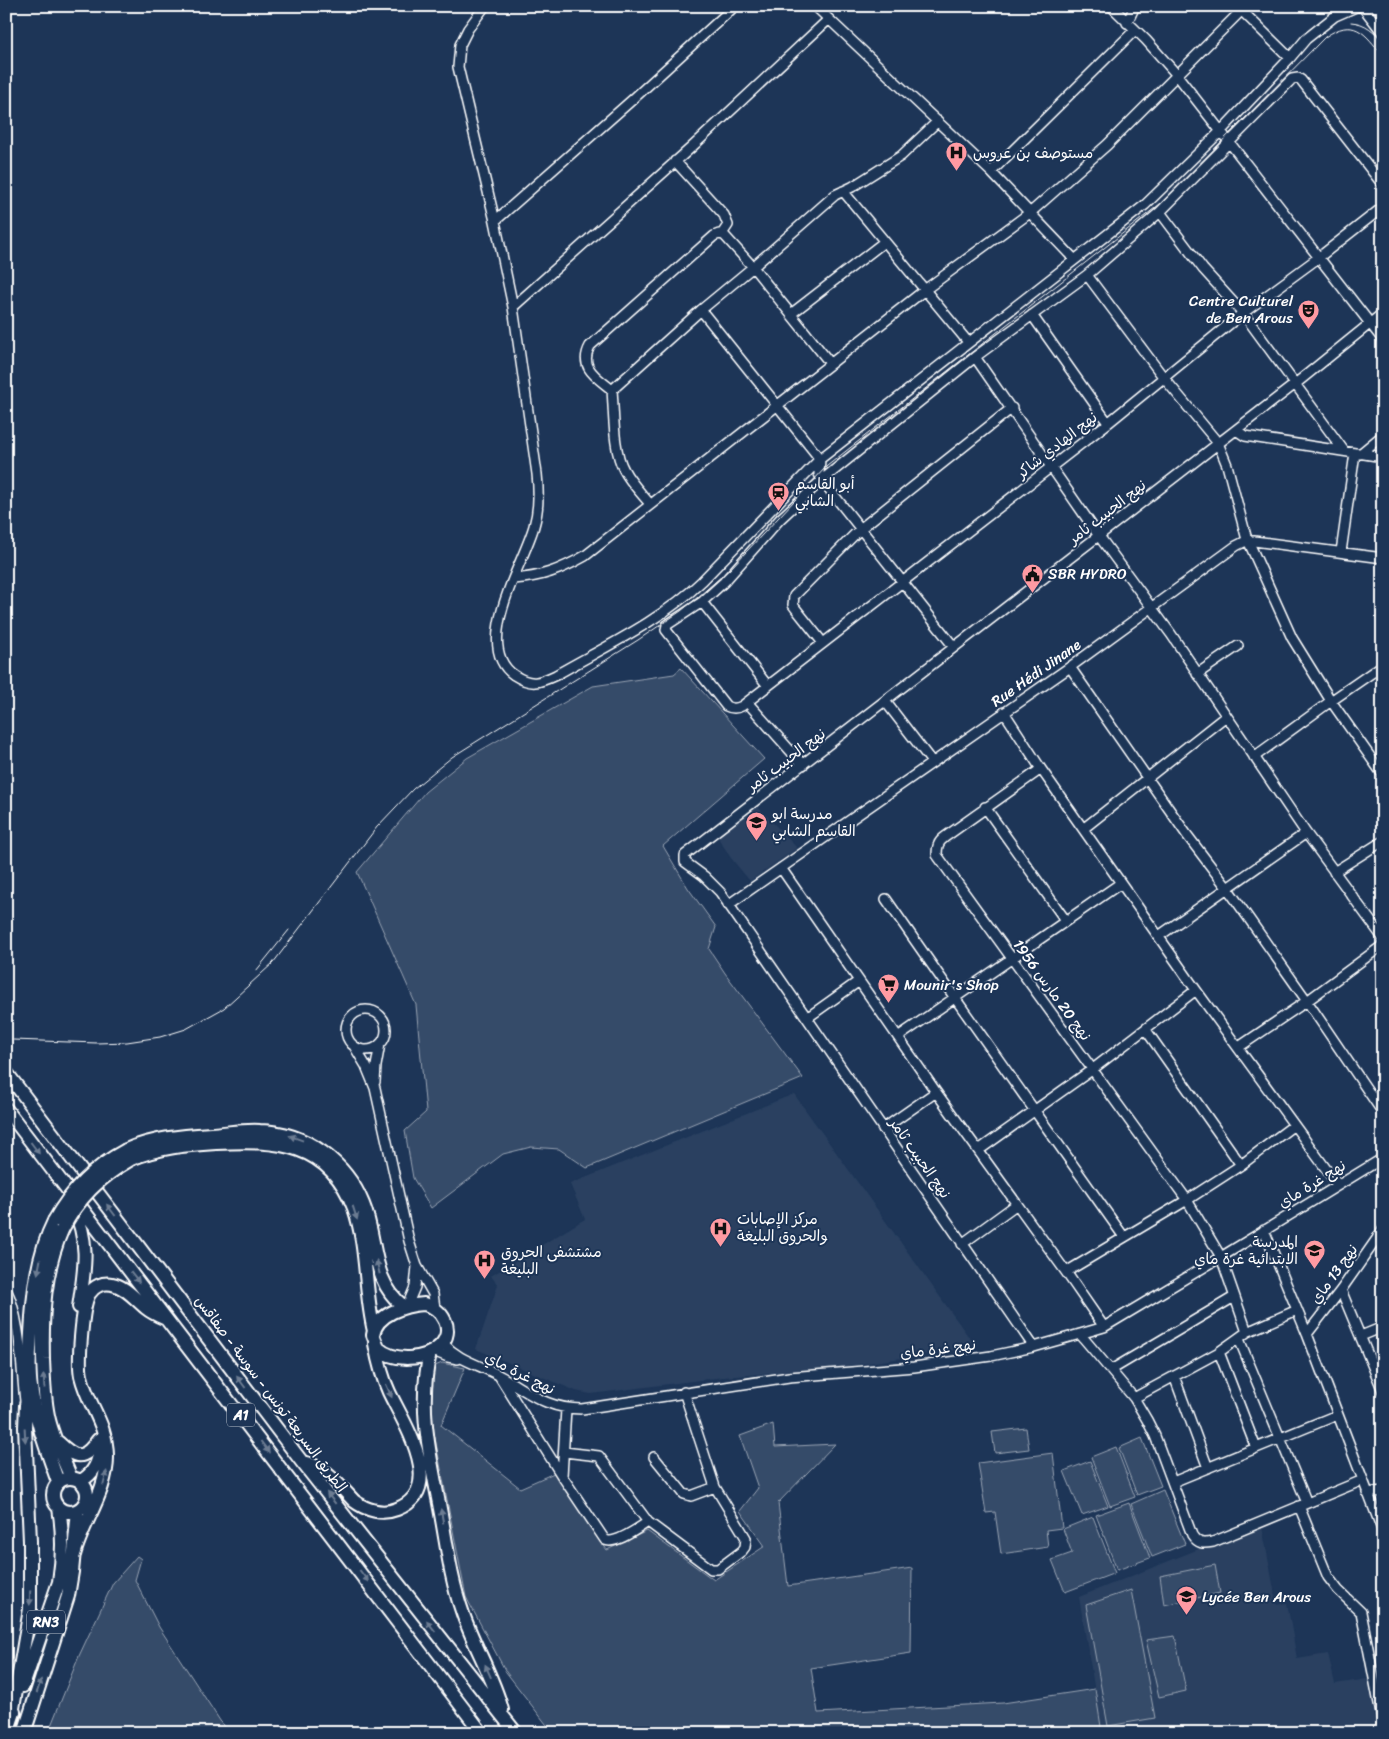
<svg xmlns="http://www.w3.org/2000/svg" width="1389" height="1739" font-family="Sriracha,'Playpen Sans Arabic',sans-serif">
<style>
.built{fill:#2a4161}
.green{fill:#364b69;stroke:#9aa5b4}
.lines{fill:none;stroke-linecap:round;stroke-linejoin:round}
.minor-casing{stroke:#fff;stroke-width:12}
.highway-casing{stroke:#fff;stroke-width:16}
.minor{stroke:#1d3557;stroke-width:9}
.highway{stroke:#1d3557;stroke-width:12}
.tram{stroke:#fff;stroke-width:1}
.highway-bridge-casing{stroke:#fff;stroke-width:16;stroke-linecap:butt}
.highway-bridge{stroke:#1d3557;stroke-width:12}
.oneway{fill:#6c7c92}
.labels{text-anchor:middle;stroke-width:4;stroke-linejoin:round;paint-order:stroke}
.shield{fill:#1d3557;stroke:#bbc2cd;stroke-width:1}
.shield-label{font-size:14px;font-weight:bold;fill:#fff}
.poi-label{font-size:15px;fill:#fff;stroke:#1d3557;text-anchor:start}
.street-label{font-size:15px;fill:#fff;stroke:#1d3557}
</style>
<rect width="100%" height="100%" fill="#1d3557"/>
<filter id="ink" filterUnits="userSpaceOnUse"><feTurbulence type="fractalNoise" baseFrequency=".02" numOctaves="2"/><feDisplacementMap in="SourceGraphic" scale="10" xChannelSelector="R" yChannelSelector="G"/><feConvolveMatrix kernelMatrix="1 2 1 2 8 2 1 2 1" color-interpolation-filters="sRGB"/></filter>
<g filter="url(#ink)">
<path class="built" d="M758 807 797 848 750 881 731 858 717 836Z
M794 1094 976 1347 834 1368 723 1377 591 1394 576 1391 476 1349 498 1285 491 1276 585 1219 570 1184Z
M1261 1522 1277 1605 1287 1603 1297 1659 1328 1654 1335 1684 1368 1679 1378 1733H1102L1079 1597 1194 1551Z"/>
<path class="green" d="M681 668 764 759 663 846 688 888 716 927 709 949 725 973 803 1078 587 1168 559 1149 531 1147 503 1154 431 1208 413 1178 405 1131 426 1112 416 1005 357 872 425 792 467 758 593 686 674 674Z
M442 1363 465 1368 441 1425 520 1488 554 1473 607 1550 647 1531 714 1580 765 1546 740 1511 758 1488 740 1436 773 1424 775 1447 835 1444 778 1503 788 1586 912 1568 911 1653 811 1668 818 1713 1003 1703 1095 1689 1102 1733H553L506 1672 466 1597 433 1428 428 1381 430 1372 435 1366Z
M1026 1428 1029 1449 995 1453 992 1432Z
M1142 1438 1161 1486 1137 1495 1119 1448Z
M1116 1447 1135 1497 1110 1506 1091 1457Z
M1053 1453 1062 1528 1046 1530 1048 1547 1001 1554 995 1512 986 1513 978 1463Z
M1090 1461 1108 1506 1082 1515 1064 1471Z
M1163 1490 1185 1544 1152 1557 1131 1504Z
M1129 1503 1150 1558 1117 1570 1096 1515Z
M1093 1517 1115 1573 1065 1592 1052 1560 1072 1553 1063 1529Z
M137 1556 141 1559 135 1580 159 1627 228 1733H48L79 1656 113 1583Z
M1215 1565 1220 1593 1164 1605 1160 1576Z
M1131 1590 1155 1718 1108 1726 1086 1605Z
M1175 1636 1186 1691 1159 1697 1146 1640Z"/>
<g class="lines">
<defs>
<path id="minor" d="M485 6 468 29 460 45 458 67 495 221 513 307 537 474C539 492 539 509 534 526 524 563 471 645 514 675 531 686 539 683 556 675 605 647 662 620 702 581L820 459 1145 205 1221 131 1290 58 1306 39 1335 16 1358 6
M815 6 991 172 1074 259
M1111 6 1146 40 1177 75 1383 340
M1237 6 1290 58
M1362 6 1383 33
M1127 23 1135 6
M675 161 724 215 728 225 722 234
M991 172 1135 30
M1383 185 1301 80 1298 78 1292 79 1160 212 1087 275 975 357 822 480 780 519 724 582 702 602 667 625 666 630 726 706C732 709 736 709 742 706L1108 423 1243 313 1318 258 1383 207
M843 191 968 342
M1160 212 1203 269 1243 313 1344 451
M495 221 632 100 735 6
M1087 275 1164 378 1218 443 1227 465 1246 536 1292 638 1331 701 1383 775
M513 307 693 146 829 19
M701 310 820 459 819 474 822 480 954 647
M791 314 884 242
M1032 315 1108 423
M975 357 1099 536 1171 634 1306 833 1383 938
M612 390C598 378 578 368 590 346L714 236 719 234 724 235 753 267 830 363
M1236 430 1245 436 1355 453 1341 552
M1358 453 1383 457
M1360 454 1383 435
M650 504C641 493 630 482 624 470 613 452 614 412 612 390L701 310 753 267 835 195 852 187 901 156 938 121
M513 579C542 577 560 570 585 556L926 289 1031 212 1107 145 1246 6
M702 602 768 686
M823 643 796 609 793 605 794 596 860 529 1012 408
M1070 667 1187 835 1228 889 1307 1001 1383 1113
M1197 674 1238 646
M885 701 932 762
M747 702 803 765
M1004 712 1041 769 1196 990 1337 1184
M1254 757 1331 701 1383 665
M1041 769 945 837C938 842 937 847 937 855L1187 1200 1221 1257 1247 1332
M985 807 1066 921
M1083 829 1226 716
M781 868 936 1092 1066 1272 1104 1327
M1334 872 1383 841
M886 899 955 998 1124 1237
M728 905 1070 667 1236 546 1244 542 1254 541 1383 558
M1159 936 1306 833
M346 1030a20 20 0 1 1 40 0a20 20 0 1 1-40 0Z
M807 1018 859 981
M1146 1030 1241 1165
M898 1037 1121 883
M354 1046 366 1066 375 1088 409 1241 417 1266 433 1294 435 1308
M1239 1047 1307 1001 1383 945
M375 1082 376 1066 380 1044
M883 1129 936 1092
M979 1150 1093 1069 1196 990
M1264 1230 1307 1334 1383 1532
M1378 1236 1383 1250
M962 1244 1017 1204
M1066 1272 1187 1200 1241 1165 1294 1125
M6 1289C21 1318 21 1368 25 1401
M1341 1290 1383 1391
M407 1306 415 1287 417 1266
M1080 1334 1134 1398 1147 1420 1155 1436 1192 1535C1198 1544 1203 1544 1213 1542L1363 1480
M1307 1334 1341 1290 1383 1230
M1361 1336 1383 1327
M1239 1339 1307 1503
M443 1343C460 1362 479 1364 500 1376 529 1392 546 1409 582 1409L789 1377 914 1367 991 1356 1034 1347 1080 1334 1104 1327 1221 1257 1383 1158
M1034 1347 720 892 704 876 685 862V855L1294 385 1383 313
M433 1351 448 1357 458 1359
M1219 1352 1256 1448
M1111 1370 1234 1297
M1174 1376 1208 1468
M500 1377 562 1476 605 1540C616 1545 638 1528 648 1522
M1134 1398 1219 1352 1247 1332 1297 1310
M564 1452 599 1456 648 1522 711 1569H718L742 1551 745 1547 746 1538 715 1487 684 1392
M654 1457 684 1494 691 1496 715 1487
M562 1476 566 1409
M1173 1482 1337 1415
M1367 1493 1383 1491
M1299 1506 1328 1577 1338 1590 1361 1612 1383 1724"/>
<path id="highway" d="M6 1072 302 1462 516 1733
M6 1109 482 1733
M126 1150C154 1138 181 1136 211 1134 227 1133 244 1130 260 1131 306 1132 346 1162 363 1204 378 1240 370 1280 404 1307
M131 1159C159 1147 186 1145 216 1143 276 1140 329 1142 354 1208 368 1248 364 1290 374 1331
M73 1205C90 1244 85 1267 79 1307
M54 1221C37 1255 33 1295 31 1333 30 1350 28 1369 31 1387 35 1419 47 1451 58 1482
M62 1230C44 1271 42 1315 43 1359 44 1379 44 1400 49 1420 54 1440 63 1459 71 1478
M424 1304C442 1308 456 1330 440 1346 425 1361 393 1362 378 1348L373 1335C376 1314 405 1305 424 1304Z
M430 1353C417 1409 431 1459 441 1514 447 1547 451 1580 462 1611 473 1645 493 1675 502 1710
M58 1442C76 1459 83 1461 98 1440
M302 1462C323 1465 340 1486 354 1501 366 1510 382 1515 397 1509 448 1489 403 1422 389 1392 382 1377 378 1360 375 1344
M53 1495a17 17 0 1 1 34 0a17 17 0 1 1-34 0Z
M81 1481C96 1472 101 1459 99 1442
M74 1555C83 1521 108 1491 107 1455 106 1421 88 1406 81 1376 78 1362 82 1306 89 1294 94 1286 103 1282 112 1284 125 1286 136 1300 146 1308 152 1313 159 1316 166 1319
M23 1686 59 1582C63 1557 63 1532 59 1508
M11 1720 30 1609V1541L25 1427 26 1405 31 1387
M7 1733 14 1712
M24 1733 68 1596 72 1572 78 1510"/>
</defs>
<use href="#minor" class="minor-casing"/>
<use href="#highway" class="highway-casing"/>
<use href="#minor" class="minor"/>
<use href="#highway" class="highway"/>
<path class="tram" d="M1351 22C1366 23 1374 31 1383 42
M256 971 289 930
M13 1040 97 1043 127 1042 160 1037 186 1029 224 1008 273 963 377 827 413 789 452 757 638 640 681 611 698 597 730 569 827 466 1160 204 1325 37C1354 17 1364 32 1383 56"/>
<defs>
<path id="highway-bridge" d="M54 1221C71 1190 94 1167 126 1150
M62 1230C78 1198 100 1177 131 1159"/>
</defs>
<use href="#highway-bridge" class="highway-bridge-casing"/>
<use href="#highway-bridge" class="highway-bridge"/>
</g>
<defs><path id="oneway-solid" d="M-6-.8H1V-3.2L6.5 0L1 3.2V.8H-6Z" transform="scale(1.25)"/></defs>
<g class="oneway">
<use href="#oneway-solid" transform="translate(296 1138) rotate(-160)"/>
<use href="#oneway-solid" transform="translate(35 1148) rotate(53)"/>
<use href="#oneway-solid" transform="translate(111 1210) rotate(-127)"/>
<use href="#oneway-solid" transform="translate(355 1213) rotate(72)"/>
<use href="#oneway-solid" transform="translate(39 1267) rotate(101)"/>
<use href="#oneway-solid" transform="translate(378 1267) rotate(-103)"/>
<use href="#oneway-solid" transform="translate(135 1277) rotate(52)"/>
<use href="#oneway-solid" transform="translate(44 1381) rotate(-93)"/>
<use href="#oneway-solid" transform="translate(241 1382) rotate(-127)"/>
<use href="#oneway-solid" transform="translate(389 1391) rotate(66)"/>
<use href="#oneway-solid" transform="translate(25 1435) rotate(87)"/>
<use href="#oneway-solid" transform="translate(265 1447) rotate(53)"/>
<use href="#oneway-solid" transform="translate(105 1478) rotate(-76)"/>
<use href="#oneway-solid" transform="translate(331 1498) rotate(-128)"/>
<use href="#oneway-solid" transform="translate(442 1516) rotate(-100)"/>
<use href="#oneway-solid" transform="translate(364 1576) rotate(53)"/>
<use href="#oneway-solid" transform="translate(30 1598) rotate(92)"/>
<use href="#oneway-solid" transform="translate(431 1626) rotate(-128)"/>
<use href="#oneway-solid" transform="translate(488 1671) rotate(-114)"/>
<use href="#oneway-solid" transform="translate(39 1686) rotate(-72)"/>
</g>
</g>
<defs>
<symbol id="hospital-pin" viewBox="-11 -11 22 30"><path d="M0 17L-7.5 6A9.5 9.5 0 1 1 7.5 6Z" fill="#ff9aa2" stroke="#1d3557"/><path d="M-5-5h3v3.5h4V-5h3V5h-3V1.5h-4V5h-3Z" fill="#111"/></symbol>
<symbol id="theatre-pin" viewBox="-11 -11 22 30"><path d="M0 17L-7.5 6A9.5 9.5 0 1 1 7.5 6Z" fill="#ff9aa2" stroke="#1d3557"/><path d="M-5-5.5Q0-4 5-5.5V0Q5 5 0 6Q-5 5-5 0ZM-3.3-2.5H-1v1.5H-3.3ZM1-2.5H3.3v1.5H1ZM-2.8 1Q0 5.5 2.8 1Z" fill="#111"/></symbol>
<symbol id="station-pin" viewBox="-11 -11 22 30"><path d="M0 17L-7.5 6A9.5 9.5 0 1 1 7.5 6Z" fill="#ff9aa2" stroke="#1d3557"/><path d="M-3-6H3Q5-6 5-4V2Q5 4 3 4L4.5 6H3L1.5 4h-3L-3 6H-4.5L-3 4Q-5 4-5 2V-4Q-5-6-3-6ZM-3.5-4v3h7v-3ZM-3.5 1v1.5H-2V1ZM2 1v1.5H3.5V1Z" fill="#111"/></symbol>
<symbol id="civic-pin" viewBox="-11 -11 22 30"><path d="M0 17L-7.5 6A9.5 9.5 0 1 1 7.5 6Z" fill="#ff9aa2" stroke="#1d3557"/><path d="M-.6-6.5H3V-4.5H.6V-3L4-1V1h2V6H-6V1h2V-1L-.6-3ZM-1.2 2.5V6h2.4V2.5Z" fill="#111"/></symbol>
<symbol id="school-pin" viewBox="-11 -11 22 30"><path d="M0 17L-7.5 6A9.5 9.5 0 1 1 7.5 6Z" fill="#ff9aa2" stroke="#1d3557"/><path d="M0-5L7-2L0 1L-7-2ZM-4 1L0 2.5L4 1V4Q0 6-4 4Z" fill="#111"/></symbol>
<symbol id="supermarket-pin" viewBox="-11 -11 22 30"><path d="M0 17L-7.5 6A9.5 9.5 0 1 1 7.5 6Z" fill="#ff9aa2" stroke="#1d3557"/><path d="M-6-5.5h2.5l.6 2H6L4.5 2H-2.5L-4.4-4H-6ZM-1.5 3.2a1.3 1.3 0 1 0 .1 0ZM3 3.2a1.3 1.3 0 1 0 .1 0Z" fill="#111"/></symbol>
</defs>
<g fill-rule="evenodd">
<use href="#hospital-pin" x="944" y="140" width="25" height="34"/>
<use href="#theatre-pin" x="1296" y="298" width="25" height="34"/>
<use href="#station-pin" x="766" y="480" width="25" height="34"/>
<use href="#civic-pin" x="1020" y="562" width="25" height="34"/>
<use href="#school-pin" x="744" y="810" width="25" height="34"/>
<use href="#supermarket-pin" x="876" y="972" width="25" height="34"/>
<use href="#hospital-pin" x="708" y="1216" width="25" height="34"/>
<use href="#school-pin" x="1302" y="1238" width="25" height="34"/>
<use href="#hospital-pin" x="472" y="1248" width="25" height="34"/>
<use href="#school-pin" x="1174" y="1584" width="25" height="34"/>
</g>
<g class="labels">
<g class="shield">
<rect x="227" y="1403.5" width="28" height="23" rx="4"/>
<rect x="27" y="1610.5" width="38" height="23" rx="4"/>
</g>
<g class="shield-label">
<text x="241" y="1420">A1</text>
<text x="46" y="1627">RN3</text>
</g>
<g class="poi-label">
<text x="973" y="158">مستوصف بن عروس</text>
<text x="1293" y="306" text-anchor="end">Centre Culturel<tspan x="1293" dy="17">de Ben Arous</tspan></text>
<text x="795" y="489">أبو القاسم<tspan x="795" dy="17">الشابي</tspan></text>
<text x="1048" y="579">SBR HYDRO</text>
<text x="772" y="819">مدرسة ابو<tspan x="772" dy="17">القاسم الشابي</tspan></text>
<text x="904" y="990">Mounir's Shop</text>
<text x="737" y="1224">مركز الإصابات<tspan x="737" dy="17">والحروق البليغة</tspan></text>
<text x="1298" y="1247" text-anchor="end">المدرسة<tspan x="1298" dy="17">الابتدائية غرة ماي</tspan></text>
<text x="501" y="1257">مشتشفى الحروق<tspan x="501" dy="17">البليغة</tspan></text>
<text x="1202" y="1602">Lycée Ben Arous</text>
</g>
<g class="street-label">
<text transform="translate(1057 445) rotate(-38)" y="5">نهج الهادي شاكر</text>
<text transform="translate(1107 512) rotate(-38)" y="5">نهج الحبيب ثامر</text>
<text transform="translate(1036 673) rotate(-35)" y="5">Rue Hédi Jinane</text>
<text transform="translate(786 760) rotate(-37)" y="5">نهج الحبيب ثامر</text>
<text transform="translate(1052 990) rotate(54)" y="5">نهج 20 مارس 1956</text>
<text transform="translate(920 1158) rotate(55)" y="5">نهج الحبيب ثامر</text>
<text transform="translate(1312 1184) rotate(-32)" y="5">نهج غرة ماي</text>
<text transform="translate(1334 1274) rotate(-54)" y="5">نهج 13 ماي</text>
<text transform="translate(938 1349) rotate(-7)" y="5">نهج غرة ماي</text>
<text transform="translate(520 1373) rotate(27)" y="5">نهج غرة ماي</text>
<text transform="translate(271 1394) rotate(53)" y="5">الطريق السريعة تونس - سوسة - صفاقس</text>
</g>
</g>
<rect width="1389" height="1739" fill="none" stroke="#1d3557" stroke-width="25"/>
<rect x="12" y="12" width="1364" height="1714" fill="none" stroke="#fff" stroke-width="2" filter="url(#ink)"/>
</svg>
